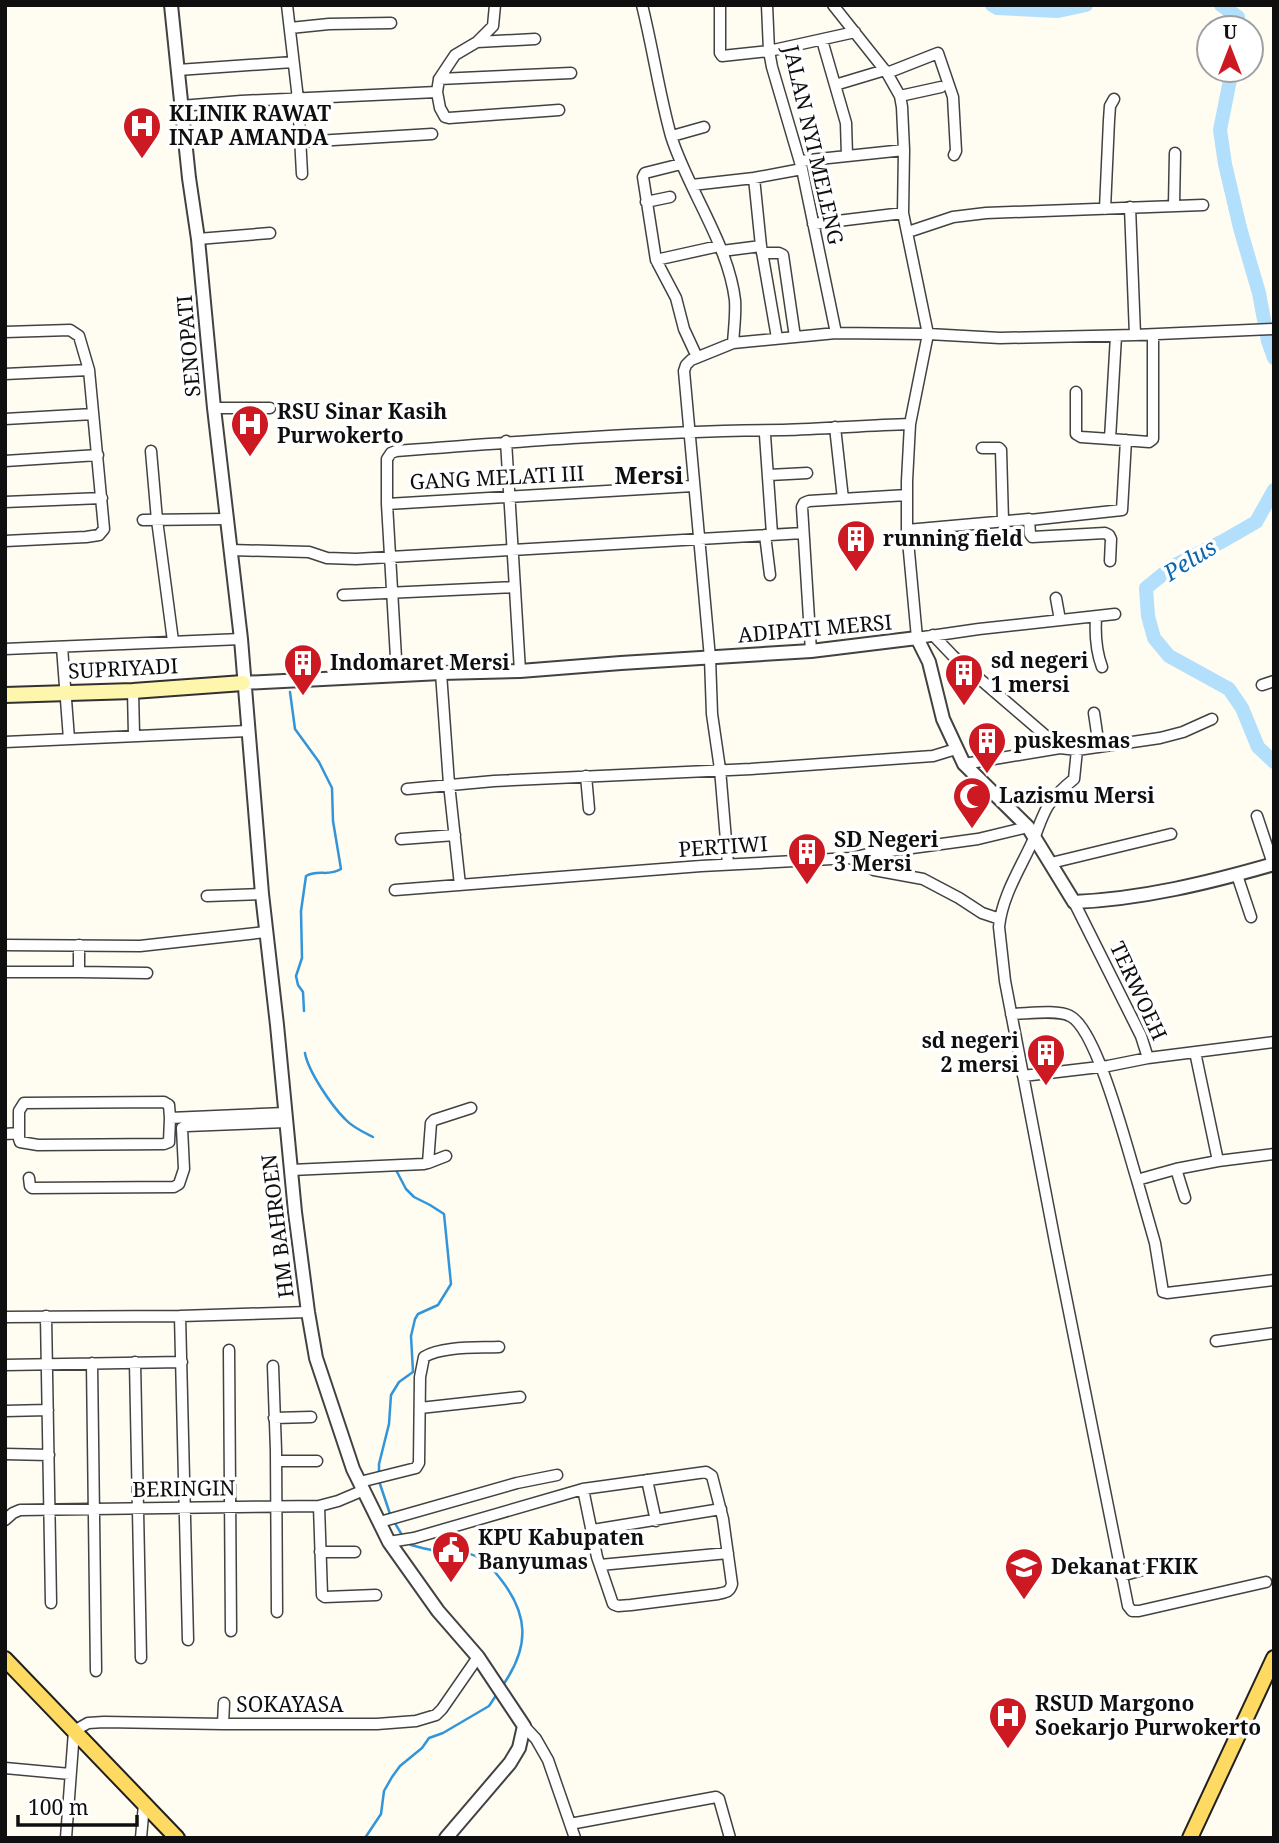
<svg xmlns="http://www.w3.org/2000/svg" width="1279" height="1843" font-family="'Noto Serif',serif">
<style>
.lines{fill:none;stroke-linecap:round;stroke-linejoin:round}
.stream{stroke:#3295d9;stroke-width:2.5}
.river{stroke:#b2dffb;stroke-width:14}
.minor-casing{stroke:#424242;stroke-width:13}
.tertiary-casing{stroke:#424242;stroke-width:16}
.secondary-casing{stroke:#313131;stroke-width:18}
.primary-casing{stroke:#202020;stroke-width:18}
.minor{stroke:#fff;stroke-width:10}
.tertiary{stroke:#fff;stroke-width:12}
.secondary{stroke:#fff6ad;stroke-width:14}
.primary{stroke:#ffda62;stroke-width:14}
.labels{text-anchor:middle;stroke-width:7;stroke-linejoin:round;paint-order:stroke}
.poi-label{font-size:21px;font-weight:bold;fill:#0f0f0f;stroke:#fff;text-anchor:start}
.street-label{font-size:21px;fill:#0f0f0f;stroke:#fff}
.water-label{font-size:23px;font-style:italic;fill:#0c66ad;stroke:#fff}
.quarter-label{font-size:24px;font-weight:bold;fill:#0f0f0f;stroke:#fff}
</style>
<rect width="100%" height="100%" fill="#fffcf2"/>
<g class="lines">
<path class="stream" d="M290 692 295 729 319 762 332 788 333 821 341 869C328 877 319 869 306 876L301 911 302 958 296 976 298 985 303 992 304 1011
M305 1053C308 1071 331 1105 345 1119 352 1127 363 1132 373 1137
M379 1474V1464L389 1424 391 1395 399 1382 413 1372 411 1336 415 1319 418 1314 438 1305 451 1284 444 1214 430 1205 414 1197 406 1189 396 1170
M379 1481 390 1514
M393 1520 402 1535
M409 1543 411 1545C418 1547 425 1549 432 1550 450 1552 463 1549 480 1558 488 1561 493 1570 499 1577 529 1614 530 1646 503 1685
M365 1838 381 1814 384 1791 392 1777 400 1766 422 1748 429 1738 443 1733 489 1706 497 1694"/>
<path class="river" d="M992 5 997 8 1058 11 1086 5
M1221 5 1238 17V28
M1232 70 1220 130 1225 164 1240 228 1259 293 1268 341 1274 358
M1274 490 1256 522 1223 541 1173 566 1146 588 1148 616 1154 638 1169 656 1229 689 1242 708 1258 747 1274 762"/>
<defs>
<path id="minor" d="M287 5 298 99 302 174
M642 5C653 49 659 93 671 136 688 190 728 243 735 300 736 314 734 329 733 343
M720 5V53L722 56 769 51 855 32
M767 5 769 51 772 67 802 169 836 333
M833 5 887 73 900 96 902 107 904 150 903 213 928 334 910 424 907 481V530L917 638 979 629 1115 614
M290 28 329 24 391 23
M822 40 835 85
M477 42 535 39
M178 70 293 62
M887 73 938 53 953 97 956 151 954 155
M439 79 571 73
M437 92 440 108 445 117 449 118 559 110
M900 96 941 87
M181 106 241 101 437 92 439 79 455 55 477 42 493 26 495 5
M672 136 704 127
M300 142 432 134
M847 156 846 123 835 85 885 70
M800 161 904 150
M681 164 645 173 643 177 656 260 676 298 684 329 697 357
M754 178 761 246 777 338
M692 185 754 178 802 169
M646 202 670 197
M1174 205 1175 153
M1130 207 1135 335
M1105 209 1109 120 1110 106 1114 99
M813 224 903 213
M908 232 953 217 986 213 1203 205
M198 239 270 233
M722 251 761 246
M762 253H779L783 255 795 337
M656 260 719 246
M5 332 70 330 79 336 89 370 104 529 99 535 86 537 5 541
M5 374 89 370
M1076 392V434L1081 437 1110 439 1116 336
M214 408H270
M5 419 93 414
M835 427 843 499
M765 435 772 534
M1110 439 1149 442 1153 439V335
M506 441 520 671
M982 448H999L1001 450 1003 521
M151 451 157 520 173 641
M5 461 98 455
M769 475 807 473
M5 502 102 498
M387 504 693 486
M143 520 227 519
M1030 520 1122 510 1126 440
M907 530 1029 519 1030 534 1032 537 1105 533 1109 535 1111 539 1110 561
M765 535 770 575
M230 550 309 552 327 558 356 559 803 533
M343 595 515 587
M1056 598 1060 620
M1096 618C1095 634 1096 651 1102 667
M933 635 953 656 1060 748 1077 750 1160 738 1183 732 1212 719
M62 647 69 739
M5 649 241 639
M811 651 802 507 804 503 809 501 907 495
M441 673 449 784 460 885
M397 675 387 504V459L391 453 396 451C525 441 654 431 783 430 825 429 868 425 910 424
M1262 685 1274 681
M133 691 134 735
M1094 713 1099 747
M5 742 248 731
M1077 750 1074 779C1064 787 1055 795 1048 806 1042 816 1039 826 1035 836 1022 866 1002 895 999 927L1005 981 1056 1247 1128 1606 1132 1611H1139L1266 1582
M964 764 1060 748
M586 776 589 809
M407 789 494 781 751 769 933 756 956 749
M1257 816 1273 864
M401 839 455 835
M851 858 874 870 923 879 959 898 982 913 1000 919
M1051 863 1171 834
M728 864 720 769 712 714 710 658 684 371 686 365 691 360 733 343 836 333 928 334 1000 338 1135 335 1274 329
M1237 875 1251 917
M395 890 701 866 851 858 868 854 978 839 1028 827
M207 896 262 894
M1074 902 1141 1036 1148 1058 1274 1042
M5 945 140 946 266 932
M79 945V972L147 973
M5 972H79
M1011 1014C1026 1014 1057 1009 1070 1016 1097 1029 1127 1148 1137 1180L1176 1169 1218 1161 1274 1154
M1195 1052 1218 1161
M1023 1076 1108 1066 1148 1058
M170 1118 169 1105 164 1102 24 1103 19 1111V1139L20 1142 38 1145 164 1144 169 1142 170 1118 285 1113
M5 1134 19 1133
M428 1163 446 1156
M1176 1169 1185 1198
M291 1170 424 1164 428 1163 431 1123 434 1120 471 1108
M29 1178 30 1186 32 1188 174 1187 179 1184 184 1169 182 1128 187 1126 286 1122
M1137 1180 1155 1243 1163 1292 1167 1293 1274 1280
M46 1316 51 1603
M180 1316 308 1312
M5 1317 180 1316 188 1640
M1216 1341 1274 1333
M229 1350 231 1631
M135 1362 141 1658
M92 1363 96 1671
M5 1365 182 1362
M273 1366 276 1451 277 1612
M420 1408 520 1397
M5 1411 48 1410
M274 1418 311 1417
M5 1454 49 1455
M276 1461H317
M647 1480 656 1521
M360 1482 416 1468 419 1463 420 1377 424 1357C442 1346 477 1348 499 1347
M319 1506 322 1595 325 1597 376 1595
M5 1520 13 1513 20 1510 319 1506 338 1501 364 1490
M380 1522 517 1483 557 1475
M593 1530 721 1509
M389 1542 414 1538 583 1489 706 1472 712 1476 723 1519 732 1584C730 1592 726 1592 718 1594L631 1605 618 1606 613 1604 597 1557 583 1489
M320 1552H355
M600 1565 728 1553
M1121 1576 1157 1566
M223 1724 224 1703
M524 1726 536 1739 548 1760 575 1838
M5 1768 70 1774
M570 1824 716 1797 719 1799 730 1838
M66 1838 74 1731 88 1723 104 1722 223 1724H377L416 1721 436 1715 442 1709 478 1657
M141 1838 144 1804"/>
<path id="tertiary" d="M171 5 189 178 198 239 214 408 241 639 262 894 277 1025 295 1212 308 1312 316 1358 353 1469 389 1542 438 1611 478 1657 524 1726 519 1748 510 1763 446 1838
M243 683 441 673 520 671 621 663 811 651 917 638 929 662 943 719 964 764 1028 827 1074 902C1142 899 1208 883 1274 864"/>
<path id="secondary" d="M5 695 133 691 243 683"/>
<path id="primary" d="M5 1659 177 1838
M1190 1838 1274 1658"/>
</defs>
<use href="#minor" class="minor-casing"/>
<use href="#tertiary" class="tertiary-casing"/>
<use href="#secondary" class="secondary-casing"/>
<use href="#primary" class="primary-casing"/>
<use href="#minor" class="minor"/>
<use href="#tertiary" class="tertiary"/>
<use href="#secondary" class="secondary"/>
<use href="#primary" class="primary"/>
</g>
<defs>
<symbol id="hospital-pin" viewBox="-11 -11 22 30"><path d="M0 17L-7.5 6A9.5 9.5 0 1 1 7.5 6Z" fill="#cd1a22" stroke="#fff"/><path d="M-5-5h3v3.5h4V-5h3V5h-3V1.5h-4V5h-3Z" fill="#fff"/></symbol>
<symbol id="building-pin" viewBox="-11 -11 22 30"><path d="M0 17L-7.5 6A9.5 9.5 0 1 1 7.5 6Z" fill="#cd1a22" stroke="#fff"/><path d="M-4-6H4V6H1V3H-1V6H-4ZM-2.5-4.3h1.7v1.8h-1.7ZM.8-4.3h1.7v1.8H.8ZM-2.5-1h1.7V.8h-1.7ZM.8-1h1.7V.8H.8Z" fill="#fff"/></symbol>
<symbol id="mosque-pin" viewBox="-11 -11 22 30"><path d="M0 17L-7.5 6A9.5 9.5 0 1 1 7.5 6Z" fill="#cd1a22" stroke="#fff"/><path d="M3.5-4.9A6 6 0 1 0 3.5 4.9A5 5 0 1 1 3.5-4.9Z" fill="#fff"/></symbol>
<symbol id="civic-pin" viewBox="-11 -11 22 30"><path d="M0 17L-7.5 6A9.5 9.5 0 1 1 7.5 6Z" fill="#cd1a22" stroke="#fff"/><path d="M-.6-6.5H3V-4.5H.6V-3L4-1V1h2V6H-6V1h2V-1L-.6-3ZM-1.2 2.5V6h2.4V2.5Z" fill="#fff"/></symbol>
<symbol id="university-pin" viewBox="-11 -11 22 30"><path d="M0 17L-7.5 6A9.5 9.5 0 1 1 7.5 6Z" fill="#cd1a22" stroke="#fff"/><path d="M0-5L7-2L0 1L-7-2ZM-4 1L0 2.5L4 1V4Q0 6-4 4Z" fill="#fff"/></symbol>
</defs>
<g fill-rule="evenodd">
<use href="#hospital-pin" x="120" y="104" width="44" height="60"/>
<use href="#hospital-pin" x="228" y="402" width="44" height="60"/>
<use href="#building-pin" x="834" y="517" width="44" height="60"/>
<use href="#building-pin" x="281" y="641" width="44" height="60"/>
<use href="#building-pin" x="942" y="651" width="44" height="60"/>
<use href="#building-pin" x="965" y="719" width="44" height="60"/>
<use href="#mosque-pin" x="950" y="774" width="44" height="60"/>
<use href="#building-pin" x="785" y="830" width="44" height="60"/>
<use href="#building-pin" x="1024" y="1031" width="44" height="60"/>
<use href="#civic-pin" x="429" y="1528" width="44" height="60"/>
<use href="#university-pin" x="1002" y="1545" width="44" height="60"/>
<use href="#hospital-pin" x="986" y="1694" width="44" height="60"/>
</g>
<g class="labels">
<g class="poi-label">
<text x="169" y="121">KLINIK RAWAT<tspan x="169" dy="24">INAP AMANDA</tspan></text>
<text x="277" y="419">RSU Sinar Kasih<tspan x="277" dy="24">Purwokerto</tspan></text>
<text x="883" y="546">running field</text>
<text x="991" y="668">sd negeri<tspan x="991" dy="24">1 mersi</tspan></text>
<text x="330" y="670">Indomaret Mersi</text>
<text x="1014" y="748">puskesmas</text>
<text x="999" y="803">Lazismu Mersi</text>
<text x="834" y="847">SD Negeri<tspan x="834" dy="24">3 Mersi</tspan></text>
<text x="1019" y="1048" text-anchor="end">sd negeri<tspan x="1019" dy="24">2 mersi</tspan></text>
<text x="478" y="1545">KPU Kabupaten<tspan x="478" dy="24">Banyumas</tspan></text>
<text x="1051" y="1574">Dekanat FKIK</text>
<text x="1035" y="1711">RSUD Margono<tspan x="1035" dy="24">Soekarjo Purwokerto</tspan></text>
</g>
<g class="street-label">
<text transform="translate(813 145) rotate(77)" y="7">JALAN NYI MELENG</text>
<text transform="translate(189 346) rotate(-95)" y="7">SENOPATI</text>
<text transform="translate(497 478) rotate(-3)" y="7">GANG MELATI III</text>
<text transform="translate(815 629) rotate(-5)" y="7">ADIPATI MERSI</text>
<text transform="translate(123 669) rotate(-3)" y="7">SUPRIYADI</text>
<text transform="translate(723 847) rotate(-4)" y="7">PERTIWI</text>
<text transform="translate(1138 991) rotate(65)" y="7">TERWOEH</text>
<text transform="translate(278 1226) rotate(-97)" y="7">HM BAHROEN</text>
<text transform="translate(184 1489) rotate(-1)" y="7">BERINGIN</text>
<text x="290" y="1712">SOKAYASA</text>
</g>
<g class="water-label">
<text transform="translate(1190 560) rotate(-32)" y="8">Pelus</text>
</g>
<g class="quarter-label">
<text x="649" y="484">Mersi</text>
</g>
</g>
<rect width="1279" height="1843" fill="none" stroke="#0f0f0f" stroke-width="14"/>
<g transform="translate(1230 49)"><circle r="33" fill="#ffffff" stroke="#9f9f9f" stroke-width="2"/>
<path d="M0-5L12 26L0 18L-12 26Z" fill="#cd1a22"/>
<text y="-10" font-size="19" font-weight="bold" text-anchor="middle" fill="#0f0f0f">U</text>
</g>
<path d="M18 1815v10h119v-10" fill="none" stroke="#0f0f0f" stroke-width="3.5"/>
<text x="28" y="1815" font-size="21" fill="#0f0f0f" stroke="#ffffff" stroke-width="5" paint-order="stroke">100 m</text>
</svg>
